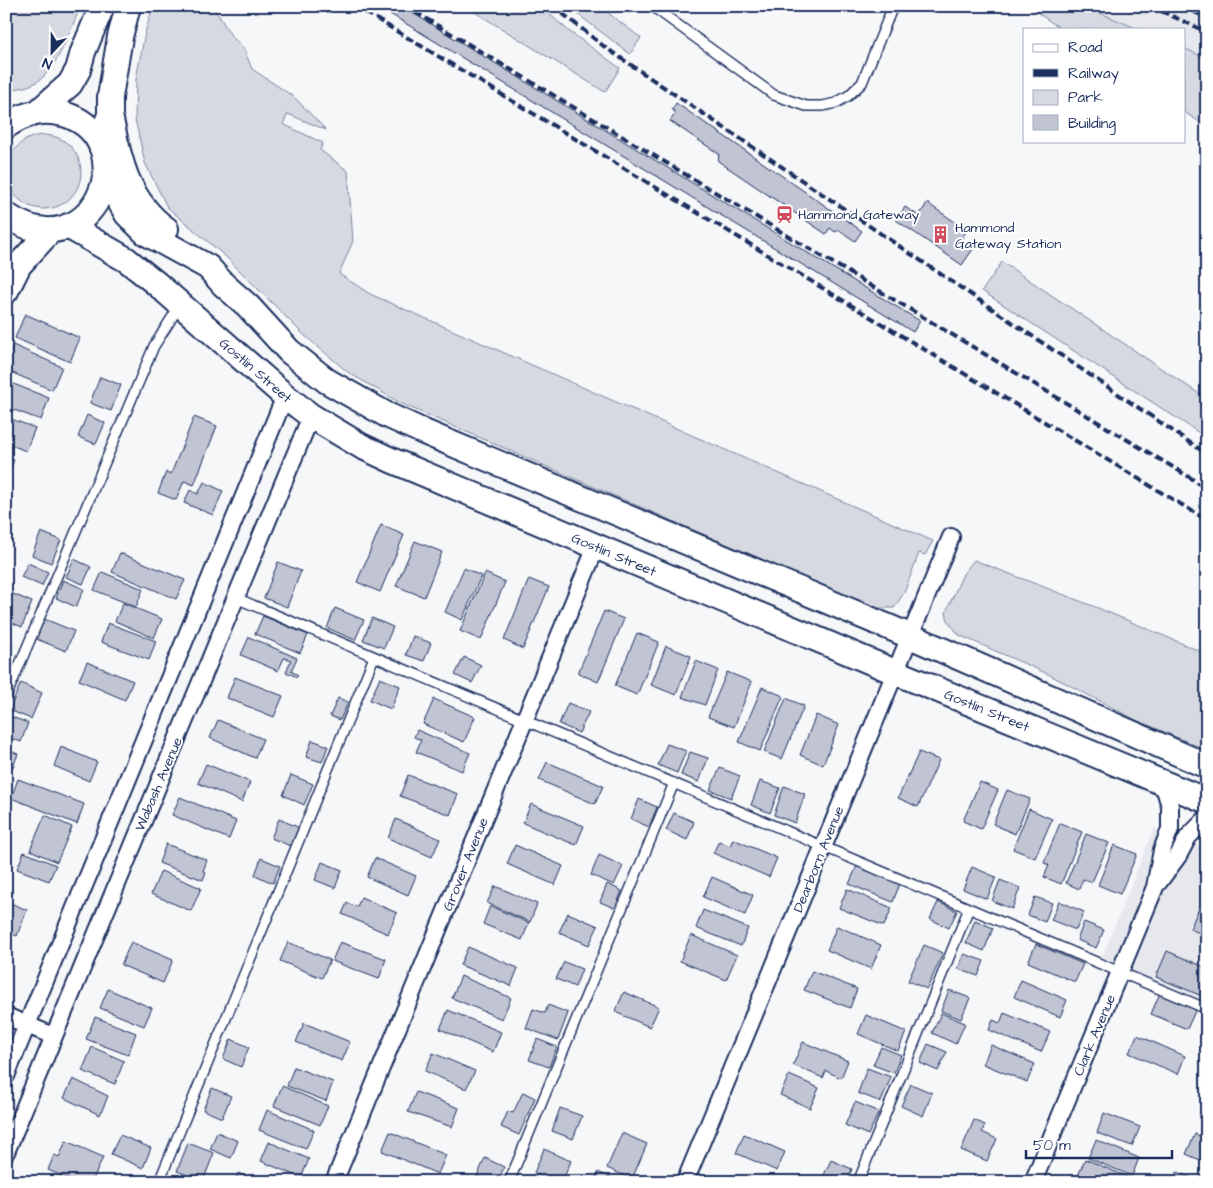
<svg xmlns="http://www.w3.org/2000/svg" width="1213" height="1188" font-family="'Architects Daughter',sans-serif">
<style>
.built{fill:#e6e8ee}
.green{fill:#d6d9e2;stroke:#7884a0}
.building{fill:#c0c4d3;stroke:#1b2f5e}
.lines{fill:none;stroke-linecap:round;stroke-linejoin:round}
.lane-casing{stroke:#1b2f5e;stroke-width:12}
.street-casing{stroke:#1b2f5e;stroke-width:20}
.secondary-casing{stroke:#1b2f5e;stroke-width:28}
.lane{stroke:#fff;stroke-width:9}
.street{stroke:#fff;stroke-width:16}
.secondary{stroke:#fff;stroke-width:24}
.rail{stroke:#1b2f5e;stroke-width:4;stroke-dasharray:8 4;stroke-linecap:butt}
.labels{text-anchor:middle;stroke-width:4;stroke-linejoin:round;paint-order:stroke}
.poi-label{font-size:14px;fill:#1b2f5e;stroke:#fff;text-anchor:start}
.street-label{font-size:14px;fill:#1b2f5e;stroke:#fff}
</style>
<rect width="100%" height="100%" fill="#f6f7f9"/>
<filter id="ink" filterUnits="userSpaceOnUse"><feTurbulence type="fractalNoise" baseFrequency=".02" numOctaves="2"/><feDisplacementMap in="SourceGraphic" scale="10" xChannelSelector="R" yChannelSelector="G"/><feConvolveMatrix kernelMatrix="1 2 1 2 8 2 1 2 1" color-interpolation-filters="sRGB"/></filter>
<g filter="url(#ink)">
<path class="built" d="M1084 6H1207V59L1184 48V29H1138Z
M1154 828 1207 849V1013L1098 967Z"/>
<path class="green" d="M6 6H81C70 29 57 73 33 84 24 88 15 89 6 91Z
M153 6H194L200 8 201 6H213L232 37 243 47 252 69 294 97 326 130 288 114 283 124 323 143 320 150 348 171 353 241 339 274 370 294 933 541 925 555 919 553 904 593 894 608H874L402 404 349 373 304 335 226 257 167 207 145 163 135 119 136 79 145 33Z
M465 6H540L570 32 620 68 605 92Z
M567 6H599L641 38 630 54Z
M1028 6H1084L1138 29H1061Z
M1184 48 1207 59V127L1184 112Z
M7 172a37 37 0 1 1 74 0a37 37 0 1 1-74 0Z
M1002 262 1207 399V438L982 291Z
M974 560 1098 608 1207 654V750L1136 720 1048 674 959 635 948 621 946 612 963 574Z"/>
<path class="building" d="M377 6H401L920 321 913 332Z
M676 103 862 231 855 241 839 230 835 232 830 228 826 234 718 161 719 154 670 121 676 113 672 110Z
M927 203 967 230 961 240 973 249 962 265 896 220 905 207 919 216Z
M25 314 80 338 70 362 15 338Z
M13 345 62 367 52 390 6 370V359Z
M100 377 121 385 111 411 90 403Z
M6 381 49 398 41 420 6 407Z
M87 415 105 423 96 444 78 437Z
M6 417 35 428 26 451 6 443Z
M194 417 217 426 194 485 184 481 176 500 158 493 166 472 171 474Z
M6 457 14 460 6 479Z
M204 482 223 491 213 515 184 503 190 490 198 494Z
M381 525 404 535 380 592 357 582Z
M41 532 61 540 51 563 32 555Z
M415 541 442 552 424 597 396 586Z
M120 553 185 580 176 599 112 572Z
M74 559 91 567 83 584 66 577Z
M278 562 301 571 287 607 264 598Z
M28 563 48 572 42 586 21 577Z
M464 568 481 576 462 620 445 612Z
M102 572 143 589 136 607 94 590Z
M485 573 505 582 481 640 460 631Z
M529 579 549 587 523 649 504 640Z
M63 580 84 589 76 607 56 598Z
M13 594 32 602 22 627 6 620V609Z
M123 603 162 619 154 638 115 621Z
M335 608 364 620 355 640 327 628Z
M604 611 624 619 598 682 578 673Z
M263 616 308 635 300 653 255 634Z
M42 618 74 631 66 651 34 638Z
M372 618 393 627 384 648 363 640Z
M108 623 156 641 149 660 101 642Z
M637 633 659 642 637 695 615 686Z
M413 636 431 643 424 661 406 655Z
M249 637 297 658 291 671 298 675 297 677 286 672 291 660 284 658 278 671 241 655Z
M6 643 13 646 7 660H6Z
M666 646 691 656 676 695 651 685Z
M464 657 481 665 472 683 455 675Z
M696 661 718 670 705 705 682 697Z
M87 662 133 681 125 700 79 680Z
M727 672 752 682 734 727 708 717Z
M235 677 283 696 274 717 227 698Z
M380 678 400 686 391 709 370 700Z
M21 683 42 693 31 719 9 710Z
M762 687 783 696 760 751 739 742Z
M338 698 348 702 340 720 330 716Z
M786 698 804 706 782 759 764 752Z
M434 699 475 717 464 742 423 724Z
M568 703 589 712 579 733 559 724Z
M816 715 839 725 823 765 800 755Z
M9 716 28 723 21 742 6 736V722Z
M218 720 263 739 255 758 210 738Z
M417 730 470 753 462 771 416 752 421 740 414 737Z
M312 740 328 746 322 762 306 757Z
M667 744 686 751 677 773 658 765Z
M61 747 97 762 89 781 54 766Z
M6 749 18 754 13 767 6 765Z
M690 752 708 758 699 782 681 775Z
M919 752 939 760 918 807 898 798Z
M547 762 603 786 595 804 539 780Z
M206 764 250 782 242 802 198 783Z
M720 768 740 776 731 798 710 790Z
M291 775 313 784 304 805 283 795Z
M408 775 458 794 450 815 400 796Z
M18 779 84 804 77 824 11 798Z
M760 781 780 788 770 813 751 805Z
M980 782 998 790 981 829 963 821Z
M784 786 805 794 795 823 774 815Z
M1007 790 1030 799 1015 834 993 824Z
M180 797 236 821 229 839 172 815Z
M639 799 657 807 649 827 631 819Z
M531 804 584 826 576 845 523 823Z
M1029 809 1052 819 1035 858 1013 849Z
M674 813 694 822 687 840 666 830Z
M45 815 72 827 57 862 30 850Z
M279 819 300 828 293 847 271 838Z
M396 819 440 839 432 857 388 838Z
M1060 823 1082 832 1061 884 1044 877 1049 865 1044 863Z
M1086 834 1109 843 1092 882 1083 879 1079 889 1066 883Z
M733 839 777 858 769 877 713 853 719 841 730 846Z
M166 844 207 860 203 871 206 872 203 880 159 863Z
M515 845 563 866 555 885 507 864Z
M1114 845 1137 854 1120 894 1098 885Z
M24 852 56 865 49 881 17 869Z
M599 855 623 866 614 885 591 875Z
M261 858 280 866 273 883 255 875Z
M375 858 416 876 408 895 367 877Z
M322 862 342 870 335 888 315 880Z
M857 866 900 883 893 902 849 884Z
M972 867 996 877 987 899 963 889Z
M161 871 201 888 191 911 151 894Z
M712 877 753 895 745 915 703 897Z
M1000 880 1020 888 1012 909 992 901Z
M607 884 622 891 615 908 600 902Z
M495 886 537 904 530 922 487 903Z
M847 889 892 908 884 926 839 908Z
M361 897 397 913 388 934 342 914 347 903 357 907Z
M1035 897 1052 903 1045 922 1028 915Z
M6 901 27 910 17 936 6 931Z
M1059 901 1084 912 1076 930 1051 920Z
M938 902 957 911 949 928 930 919Z
M490 906 529 923 522 940 483 924Z
M1199 908 1207 911V936L1190 929Z
M703 910 748 928 741 946 696 928Z
M568 913 598 926 589 945 559 932Z
M975 920 993 928 984 951 966 943Z
M1084 922 1104 930 1096 948 1077 940Z
M837 926 881 945 871 969 827 950Z
M691 935 737 955 726 980 680 961Z
M131 942 173 960 163 983 121 965Z
M288 942 330 960 322 978 280 961Z
M340 942 386 959 379 979 332 961Z
M1036 944 1083 964 1075 982 1028 962Z
M924 945 943 953 927 989 908 981Z
M468 947 518 968 511 986 460 965Z
M1167 951 1207 968V998L1156 977Z
M964 954 984 961 978 976 958 969Z
M564 962 582 969 575 987 556 979Z
M812 971 857 989 850 1008 804 990Z
M461 976 511 998 502 1019 452 998Z
M1021 980 1067 1000 1060 1017 1014 997Z
M108 989 152 1008 144 1026 100 1008Z
M949 990 970 998 961 1019 941 1011Z
M624 992 659 1007 650 1027 615 1012Z
M1160 993 1196 1009 1187 1029 1151 1014Z
M548 1005 568 1013 558 1040 526 1028 533 1009 545 1013Z
M448 1010 501 1032 493 1052 440 1029Z
M941 1013 965 1023 956 1044 932 1033Z
M1004 1013 1050 1032 1041 1052 989 1030 993 1020 1000 1023Z
M866 1015 906 1032 898 1051 858 1034Z
M95 1017 136 1033 128 1055 86 1039Z
M304 1023 350 1042 342 1061 296 1042Z
M1137 1035 1185 1056 1178 1074 1129 1053Z
M231 1039 249 1047 241 1067 223 1059Z
M537 1039 557 1047 549 1067 529 1060Z
M803 1042 848 1061 841 1078 826 1071 823 1078 793 1065Z
M928 1044 947 1052 938 1071 920 1063Z
M991 1045 1035 1064 1027 1082 983 1064Z
M92 1047 124 1061 115 1084 82 1071Z
M881 1047 901 1055 894 1073 873 1065Z
M433 1053 475 1071 466 1089 425 1071Z
M294 1067 333 1082 326 1101 287 1086Z
M867 1068 891 1077 881 1102 858 1093Z
M789 1075 819 1088 810 1108 780 1095Z
M73 1079 108 1096 100 1115 64 1098Z
M911 1084 932 1093 923 1116 901 1106Z
M282 1086 328 1106 320 1125 274 1106Z
M212 1088 231 1096 222 1118 203 1110Z
M416 1092 459 1108 452 1127 408 1112Z
M523 1092 535 1098 519 1135 501 1127 508 1111 513 1113Z
M855 1102 879 1112 868 1135 845 1125Z
M560 1108 582 1116 573 1139 552 1131Z
M267 1110 314 1130 306 1149 259 1130Z
M1104 1113 1140 1127 1132 1146 1097 1133Z
M974 1120 985 1125 982 1132 997 1139 987 1161 961 1150Z
M217 1132 238 1141 231 1158 210 1149Z
M390 1132 446 1155 438 1174 382 1151Z
M622 1133 647 1144 632 1179 607 1168Z
M744 1134 785 1152 777 1171 736 1153Z
M1195 1134 1207 1139V1163L1186 1154Z
M120 1135 151 1148 143 1168 111 1154Z
M1096 1140 1139 1158 1132 1176 1088 1158Z
M66 1141 103 1157 92 1182H76L48 1170 54 1155 59 1157Z
M269 1142 309 1159 301 1178 261 1161Z
M188 1143 214 1153 203 1181 177 1171Z
M544 1149 571 1161 562 1182H553L534 1173Z
M485 1158 504 1167 498 1182 486 1180 482 1182 476 1179Z
M1085 1159 1130 1178 1129 1182H1087L1077 1178Z
M831 1160 852 1169 847 1182H828L822 1179Z
M598 1172 621 1182H594Z
M1177 1172 1199 1181 1198 1182H1173Z
M238 1173 258 1182H234Z
M176 1175 195 1182H173Z"/>
<g class="lines">
<defs>
<path id="lane" d="M652 6 774 95 806 106H823L836 103 848 96 862 83 893 6
M236 598 1207 1009
M6 697 154 346 180 305
M159 1182 374 657
M509 1182 674 783
M858 1182 969 908"/>
<path id="street" d="M1158 883 1178 856 1188 837 1207 818
M6 1016 53 1036
M6 1076 285 396
M6 1152 311 416
M334 1182 596 547
M685 1182 951 537
M1033 1182 1155 887 1162 850 1170 829V806L1163 783"/>
<path id="secondary" d="M39 111 70 84 78 70 83 52 102 6
M110 115C119 160 127 200 166 229
M6 126C25 113 44 108 67 115 146 143 92 274 6 215
M104 130 110 115V97L120 37 128 6
M105 176 127 214 146 233 208 267 224 285 248 306 289 351 327 381 387 415 424 432 910 636 1207 766
M68 226 127 260 157 284 285 396 311 416 361 446 391 460 895 672 1207 801
M6 291 19 265 51 230"/>
</defs>
<use href="#lane" class="lane-casing"/>
<use href="#street" class="street-casing"/>
<use href="#secondary" class="secondary-casing"/>
<use href="#lane" class="lane"/>
<use href="#street" class="street"/>
<use href="#secondary" class="secondary"/>
<path class="rail" d="M355 6 1207 520
M405 6 1191 478 1207 490
M553 6 606 48 1207 454
M1150 6 1207 32
M1182 6 1207 18"/>
</g>
</g>
<defs>
<symbol id="station-bare" viewBox="-9 -9 18 18"><path d="M-3-6H3Q5-6 5-4V2Q5 4 3 4L4.5 6H3L1.5 4h-3L-3 6H-4.5L-3 4Q-5 4-5 2V-4Q-5-6-3-6ZM-3.5-4v3h7v-3ZM-3.5 1v1.5H-2V1ZM2 1v1.5H3.5V1Z" fill="#d1495b" stroke="#fff" stroke-width="2.5" paint-order="stroke"/></symbol>
<symbol id="building-bare" viewBox="-9 -9 18 18"><path d="M-4-6H4V6H1V3H-1V6H-4ZM-2.5-4.3h1.7v1.8h-1.7ZM.8-4.3h1.7v1.8H.8ZM-2.5-1h1.7V.8h-1.7ZM.8-1h1.7V.8H.8Z" fill="#d1495b" stroke="#fff" stroke-width="2.5" paint-order="stroke"/></symbol>
</defs>
<g fill-rule="evenodd">
<use href="#station-bare" x="772" y="202" width="25" height="25"/>
<use href="#building-bare" x="928" y="222" width="25" height="25"/>
</g>
<g class="labels">
<g class="poi-label">
<text x="798" y="219">Hammond Gateway</text>
<text x="955" y="232">Hammond<tspan x="955" dy="16">Gateway Station</tspan></text>
</g>
<g class="street-label">
<text transform="translate(256 370) rotate(41)" y="5">Gostlin Street</text>
<text transform="translate(614 554) rotate(23)" y="5">Gostlin Street</text>
<text transform="translate(987 710) rotate(22)" y="5">Gostlin Street</text>
<text transform="translate(158 784) rotate(-67)" y="5">Wabash Avenue</text>
<text transform="translate(818 859) rotate(-68)" y="5">Dearborn Avenue</text>
<text transform="translate(465 864) rotate(-68)" y="5">Grover Avenue</text>
<text transform="translate(1094 1035) rotate(-67)" y="5">Clark Avenue</text>
</g>
</g>
<rect width="1213" height="1188" fill="none" stroke="#fff" stroke-width="25"/>
<rect x="12" y="12" width="1188" height="1163" fill="none" stroke="#1b2f5e" stroke-width="2" filter="url(#ink)"/>
<rect x="1023" y="28" width="162" height="115" fill="#ffffff" stroke="#a4acbf"/>
<rect x="1033" y="44" width="25" height="8" fill="#ffffff" stroke="#a4acbf"/>
<text x="1068" y="52" font-size="15" fill="#1b2f5e">Road</text>
<rect x="1033" y="69" width="25" height="8" fill="#1b2f5e" stroke="#a4acbf"/>
<text x="1068" y="78" font-size="15" fill="#1b2f5e">Railway</text>
<rect x="1033" y="90" width="25" height="15" fill="#d6d9e2" stroke="#a4acbf"/>
<text x="1068" y="102" font-size="15" fill="#1b2f5e">Park</text>
<rect x="1033" y="115" width="25" height="15" fill="#c0c4d3" stroke="#a4acbf"/>
<text x="1068" y="128" font-size="15" fill="#1b2f5e">Building</text>
<g transform="translate(52 52) rotate(202)" stroke="#ffffff" stroke-width="4" paint-order="stroke">
<path d="M0-4L9 19L0 12L-9 19Z" fill="#1b2f5e"/>
<text y="-8" font-size="14" font-weight="bold" text-anchor="middle" fill="#1b2f5e">N</text>
</g>
<path d="M1026 1150v8h146v-8" fill="none" stroke="#1b2f5e" stroke-width="2.5"/>
<text x="1033" y="1150" font-size="15" fill="#1b2f5e" stroke="#ffffff" stroke-width="4" paint-order="stroke">50 m</text>
</svg>
